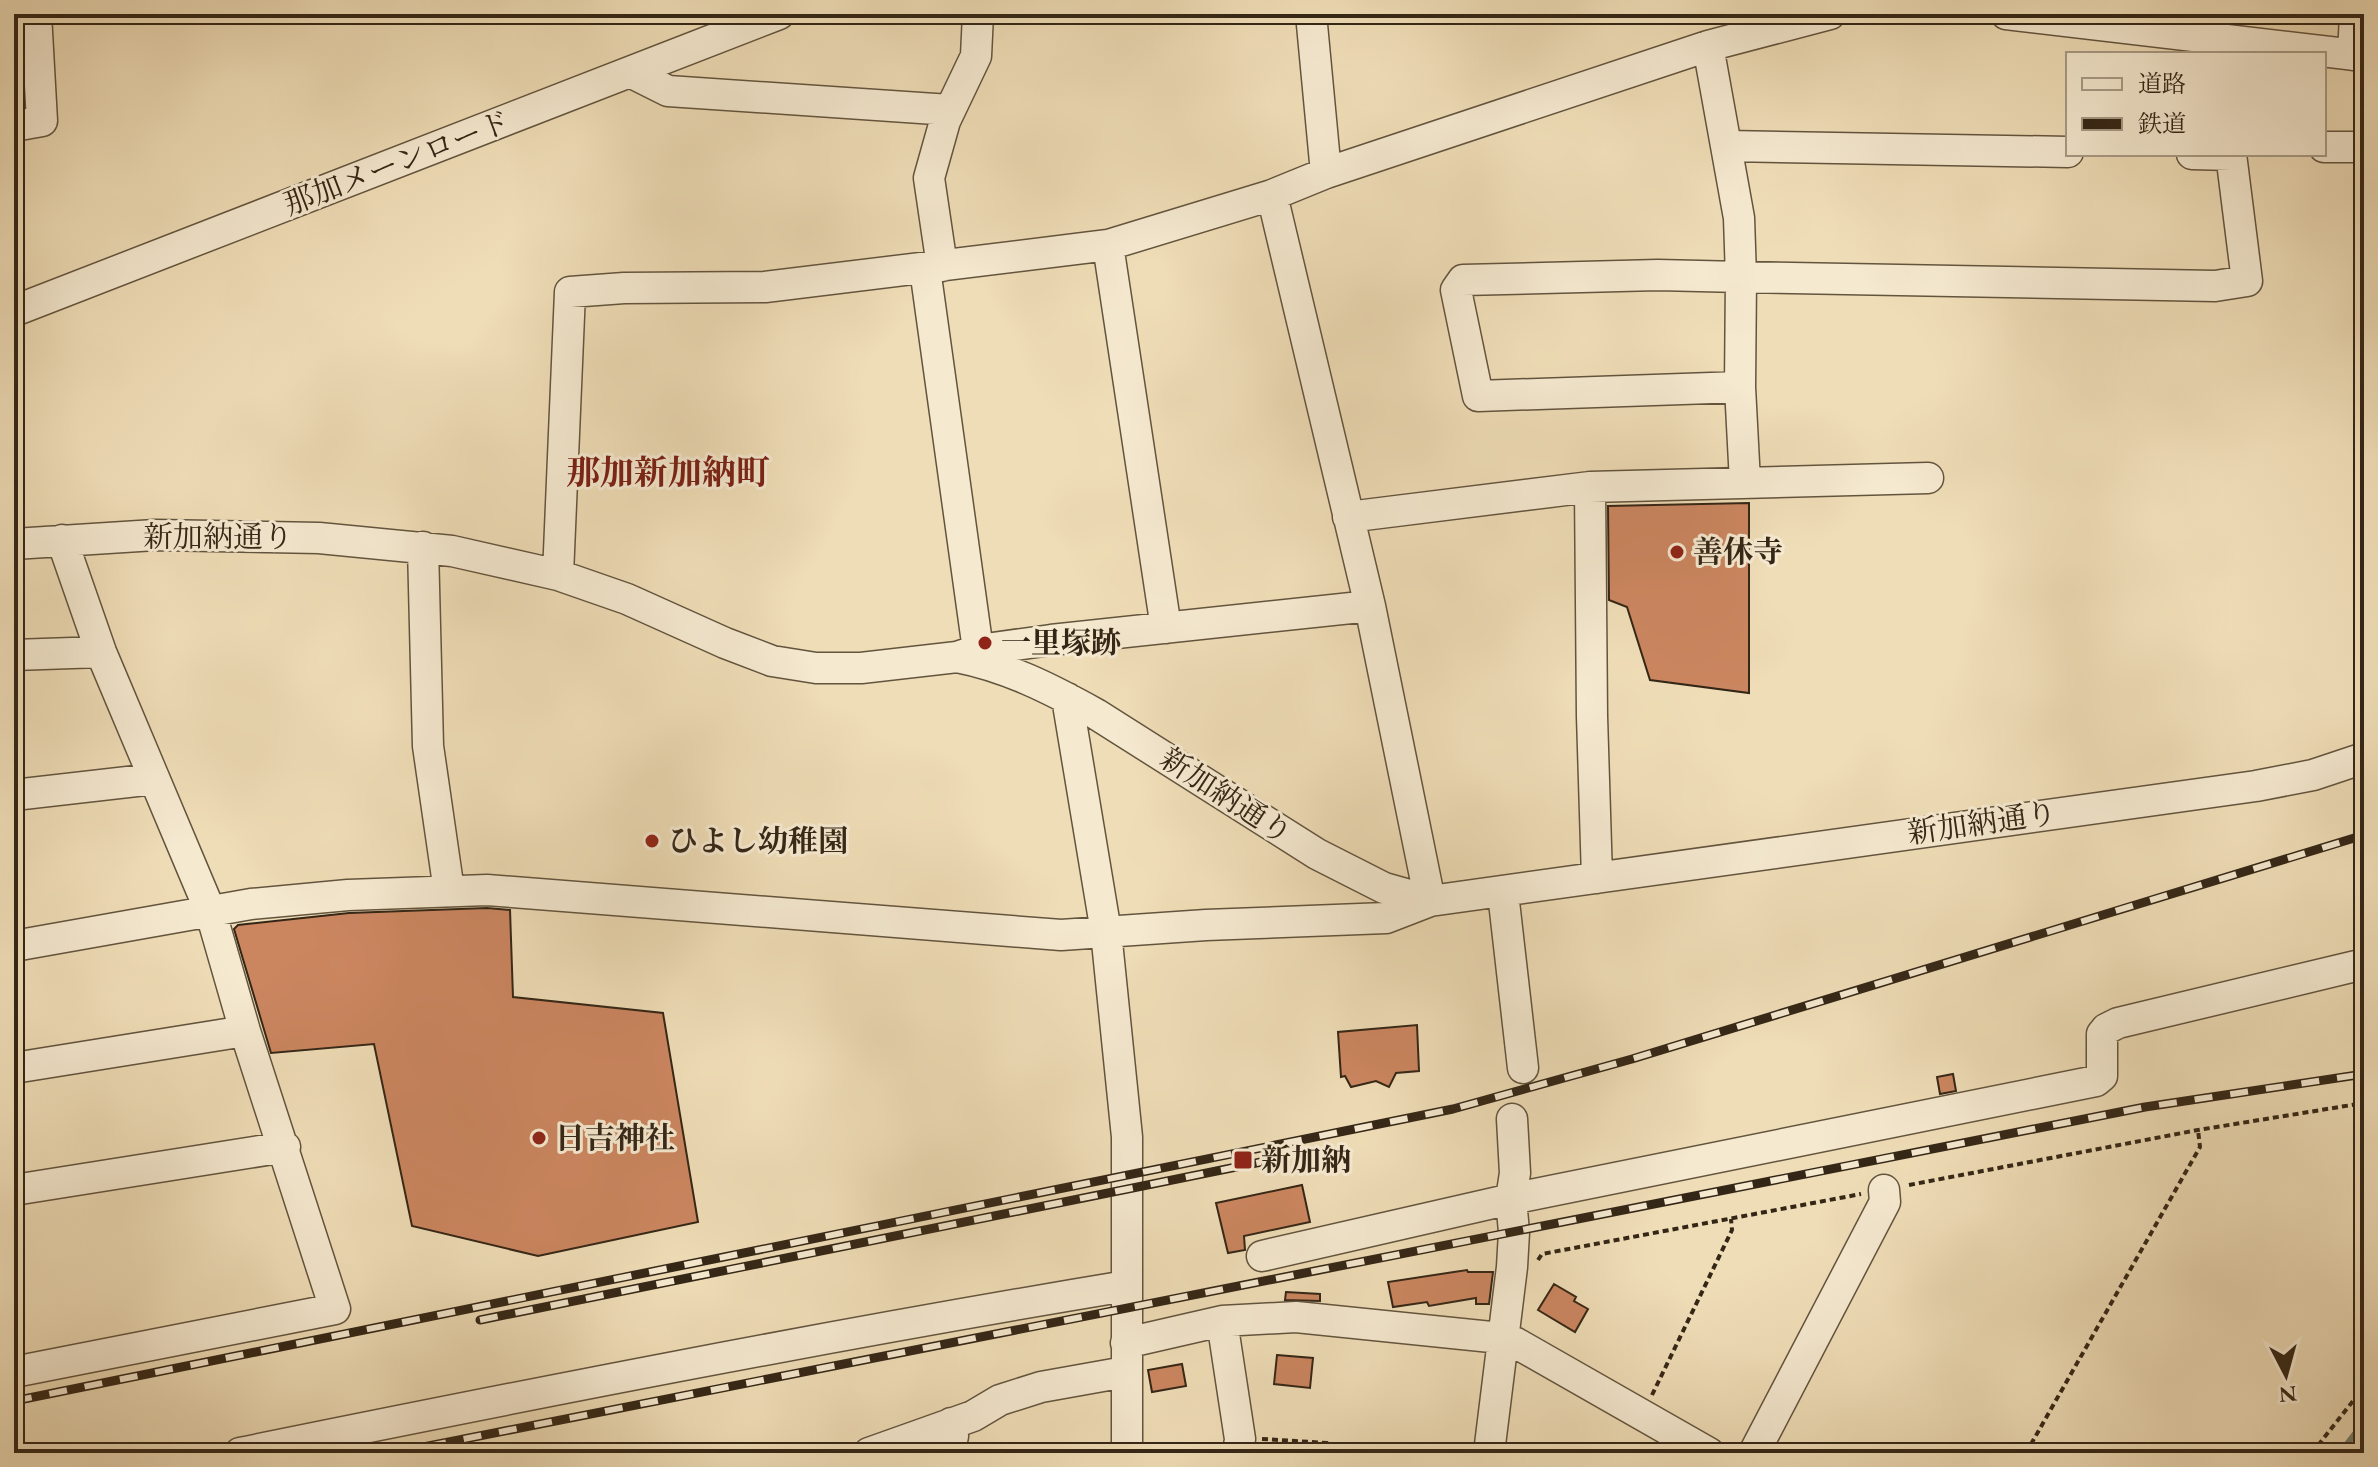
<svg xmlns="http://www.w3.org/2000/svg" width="2378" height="1467" font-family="'EB Garamond','Noto Serif JP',serif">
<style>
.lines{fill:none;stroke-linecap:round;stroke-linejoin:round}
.stream{stroke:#718070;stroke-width:6}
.building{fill:#cb8660;stroke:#342616;stroke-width:2}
.minor-casing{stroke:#63543e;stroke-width:33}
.path{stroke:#342616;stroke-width:4;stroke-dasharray:6 4;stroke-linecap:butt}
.minor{stroke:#f5e9d0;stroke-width:30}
.rail-casing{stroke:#342616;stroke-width:9}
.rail{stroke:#f5e9d0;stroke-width:6;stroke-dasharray:18;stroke-linecap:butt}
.poi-dot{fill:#8f2418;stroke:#f5e9d0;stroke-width:3}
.labels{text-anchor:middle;stroke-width:6;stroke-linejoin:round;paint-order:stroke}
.street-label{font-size:30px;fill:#342616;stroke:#f5e9d0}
.poi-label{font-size:30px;font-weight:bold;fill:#342616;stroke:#f5e9d0;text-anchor:start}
.quarter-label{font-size:34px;font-weight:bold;fill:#7a1f14;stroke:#f5e9d0}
</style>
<rect width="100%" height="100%" fill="#efddb7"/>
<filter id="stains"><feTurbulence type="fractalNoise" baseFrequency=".0025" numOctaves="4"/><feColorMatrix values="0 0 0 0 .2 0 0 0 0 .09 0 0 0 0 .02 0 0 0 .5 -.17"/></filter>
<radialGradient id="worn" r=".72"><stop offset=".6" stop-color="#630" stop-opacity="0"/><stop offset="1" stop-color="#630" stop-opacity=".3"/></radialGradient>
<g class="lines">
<path class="stream" d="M2340 1453 2364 1422"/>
</g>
<path class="building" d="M1749 503V693L1650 680 1627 607 1609 600 1608 506Z
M487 908 510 910 513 997 663 1013 698 1222 538 1256 412 1226 374 1044 271 1053 234 929 238 925 349 913Z
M1417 1025 1419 1071 1396 1073 1389 1087 1376 1081 1351 1087 1345 1076 1341 1077 1338 1032Z
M1953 1074 1956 1091 1940 1094 1937 1077Z
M1302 1185 1310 1222 1244 1236 1245 1250 1228 1253 1216 1203Z
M1467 1270 1468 1272H1493L1489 1304H1476V1298L1429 1306 1427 1302 1393 1307 1388 1282Z
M1554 1284 1576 1297 1574 1301 1588 1309 1575 1332 1538 1310Z
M1286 1292 1320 1294V1301L1285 1300Z
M1277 1355 1313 1358 1310 1388 1274 1384Z
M1182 1364 1186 1386 1152 1392 1148 1370Z"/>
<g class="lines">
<defs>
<path id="minor" d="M1311 14 1326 173
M2006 14 2364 56
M1708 46 1739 218 1741 277 2215 286 2247 281 2231 154
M2353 55 2355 14
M630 72 668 91 950 110
M14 126 42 121 36 14
M1727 146 2068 152
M2324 147H2364
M2192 154 2231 155
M1272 195 1370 606 1430 901
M1108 245 1166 628
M942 266 929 178 945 121 976 56 978 14
M925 269 978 650
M14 311 779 14
M1740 387 1741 277 1658 275 1463 280 1456 290 1478 396 1740 387 1745 482
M1590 487 1592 716 1597 878
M1348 517 1590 487 1928 478
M14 544 155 535 319 538 452 551 558 575 627 599 725 643 772 661 816 668H861L957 657 978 650 1051 640 1370 606
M423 547 428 746 449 891
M558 575 570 292 624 288 765 287 1108 245 1272 195 1326 173 1708 46 1830 14
M14 655 101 652
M957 657C1008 667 1051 689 1096 714L1317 854 1384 888 1430 901 2256 786 2313 775 2364 758
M1067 698 1106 932 1127 1137V1453
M14 795 154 779
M1503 893 1523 1068
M14 946 251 904 348 895 487 890 1061 935 1206 925 1386 918 1430 901
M14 1068 245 1031
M14 1190 285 1147
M1262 1256 1511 1199 2096 1081 2102 1076V1034L2106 1029 2118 1023 2364 964
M1222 1321 1240 1439 1238 1453
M1126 1343 1222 1321 1296 1317 1501 1338 1516 1343 1709 1453
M14 1372 335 1309 245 1031 211 913 101 652 62 540
M240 1453C535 1393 830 1335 1126 1286
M869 1453 973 1416 1000 1400 1041 1387 1125 1372
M949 1453 953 1436 951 1423
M1489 1453 1512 1267 1514 1232 1511 1199 1515 1173 1512 1119
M1754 1453 1885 1202 1884 1190"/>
</defs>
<use href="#minor" class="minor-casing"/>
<path class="path" d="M1909 1185 2198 1130 2364 1103
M1538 1260 1542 1254 1861 1194
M1652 1395 1732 1230 1731 1219
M1262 1439 1327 1443 1366 1453
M2026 1453 2200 1147 2198 1130
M2312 1453 2364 1387
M2351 1453 2364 1436"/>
<use href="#minor" class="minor"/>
<defs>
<path id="rail" d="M480 1320 1261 1162
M14 1401 1453 1109 1632 1059 2364 835
M393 1453 2145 1107 2364 1074"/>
</defs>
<use href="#rail" class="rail-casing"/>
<use href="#rail" class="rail"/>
</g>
<g class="poi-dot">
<circle cx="1677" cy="552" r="8"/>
<circle cx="985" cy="643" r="8"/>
<circle cx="652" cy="841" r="8"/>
<circle cx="539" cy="1138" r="8"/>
<rect x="1233" y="1150" width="20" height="20" rx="4"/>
</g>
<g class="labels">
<g class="street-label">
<text transform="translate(397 163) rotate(-21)" y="10">那加メーンロード</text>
<text x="218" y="547">新加納通り</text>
<text transform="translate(1226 796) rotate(33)" y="10">新加納通り</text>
<text transform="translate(1982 823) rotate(-8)" y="10">新加納通り</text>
</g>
<g class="poi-label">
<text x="1693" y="562">善休寺</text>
<text x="1001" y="653">一里塚跡</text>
<text x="668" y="851">ひよし幼稚園</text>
<text x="555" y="1148">日吉神社</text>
<text x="1261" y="1170">新加納</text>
</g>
<g class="quarter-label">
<text x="668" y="484">那加新加納町</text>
</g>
</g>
<rect width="2378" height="1467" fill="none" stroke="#efddb7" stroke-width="48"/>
<rect x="16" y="16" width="2346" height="1435" fill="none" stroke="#342616" stroke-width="4"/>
<rect x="24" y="24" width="2330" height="1419" fill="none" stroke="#342616" stroke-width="2"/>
<rect x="2066" y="52" width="260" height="104" fill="#f5e9d0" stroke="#a89b86" stroke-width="2"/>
<rect x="2082" y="78" width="40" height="12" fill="#f5e9d0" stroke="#a89b86" stroke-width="2"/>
<text x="2138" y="92" font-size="24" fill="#342616">道路</text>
<rect x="2082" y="118" width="40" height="12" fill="#342616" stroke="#a89b86" stroke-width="2"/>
<text x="2138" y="132" font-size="24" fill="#342616">鉄道</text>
<g transform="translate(2286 1375) rotate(174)" stroke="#f5e9d0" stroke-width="6" paint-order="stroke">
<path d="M0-6L14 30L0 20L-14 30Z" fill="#342616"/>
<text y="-12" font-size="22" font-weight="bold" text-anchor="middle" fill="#342616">N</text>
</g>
<rect width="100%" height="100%" filter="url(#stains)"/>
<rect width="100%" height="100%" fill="url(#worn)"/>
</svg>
